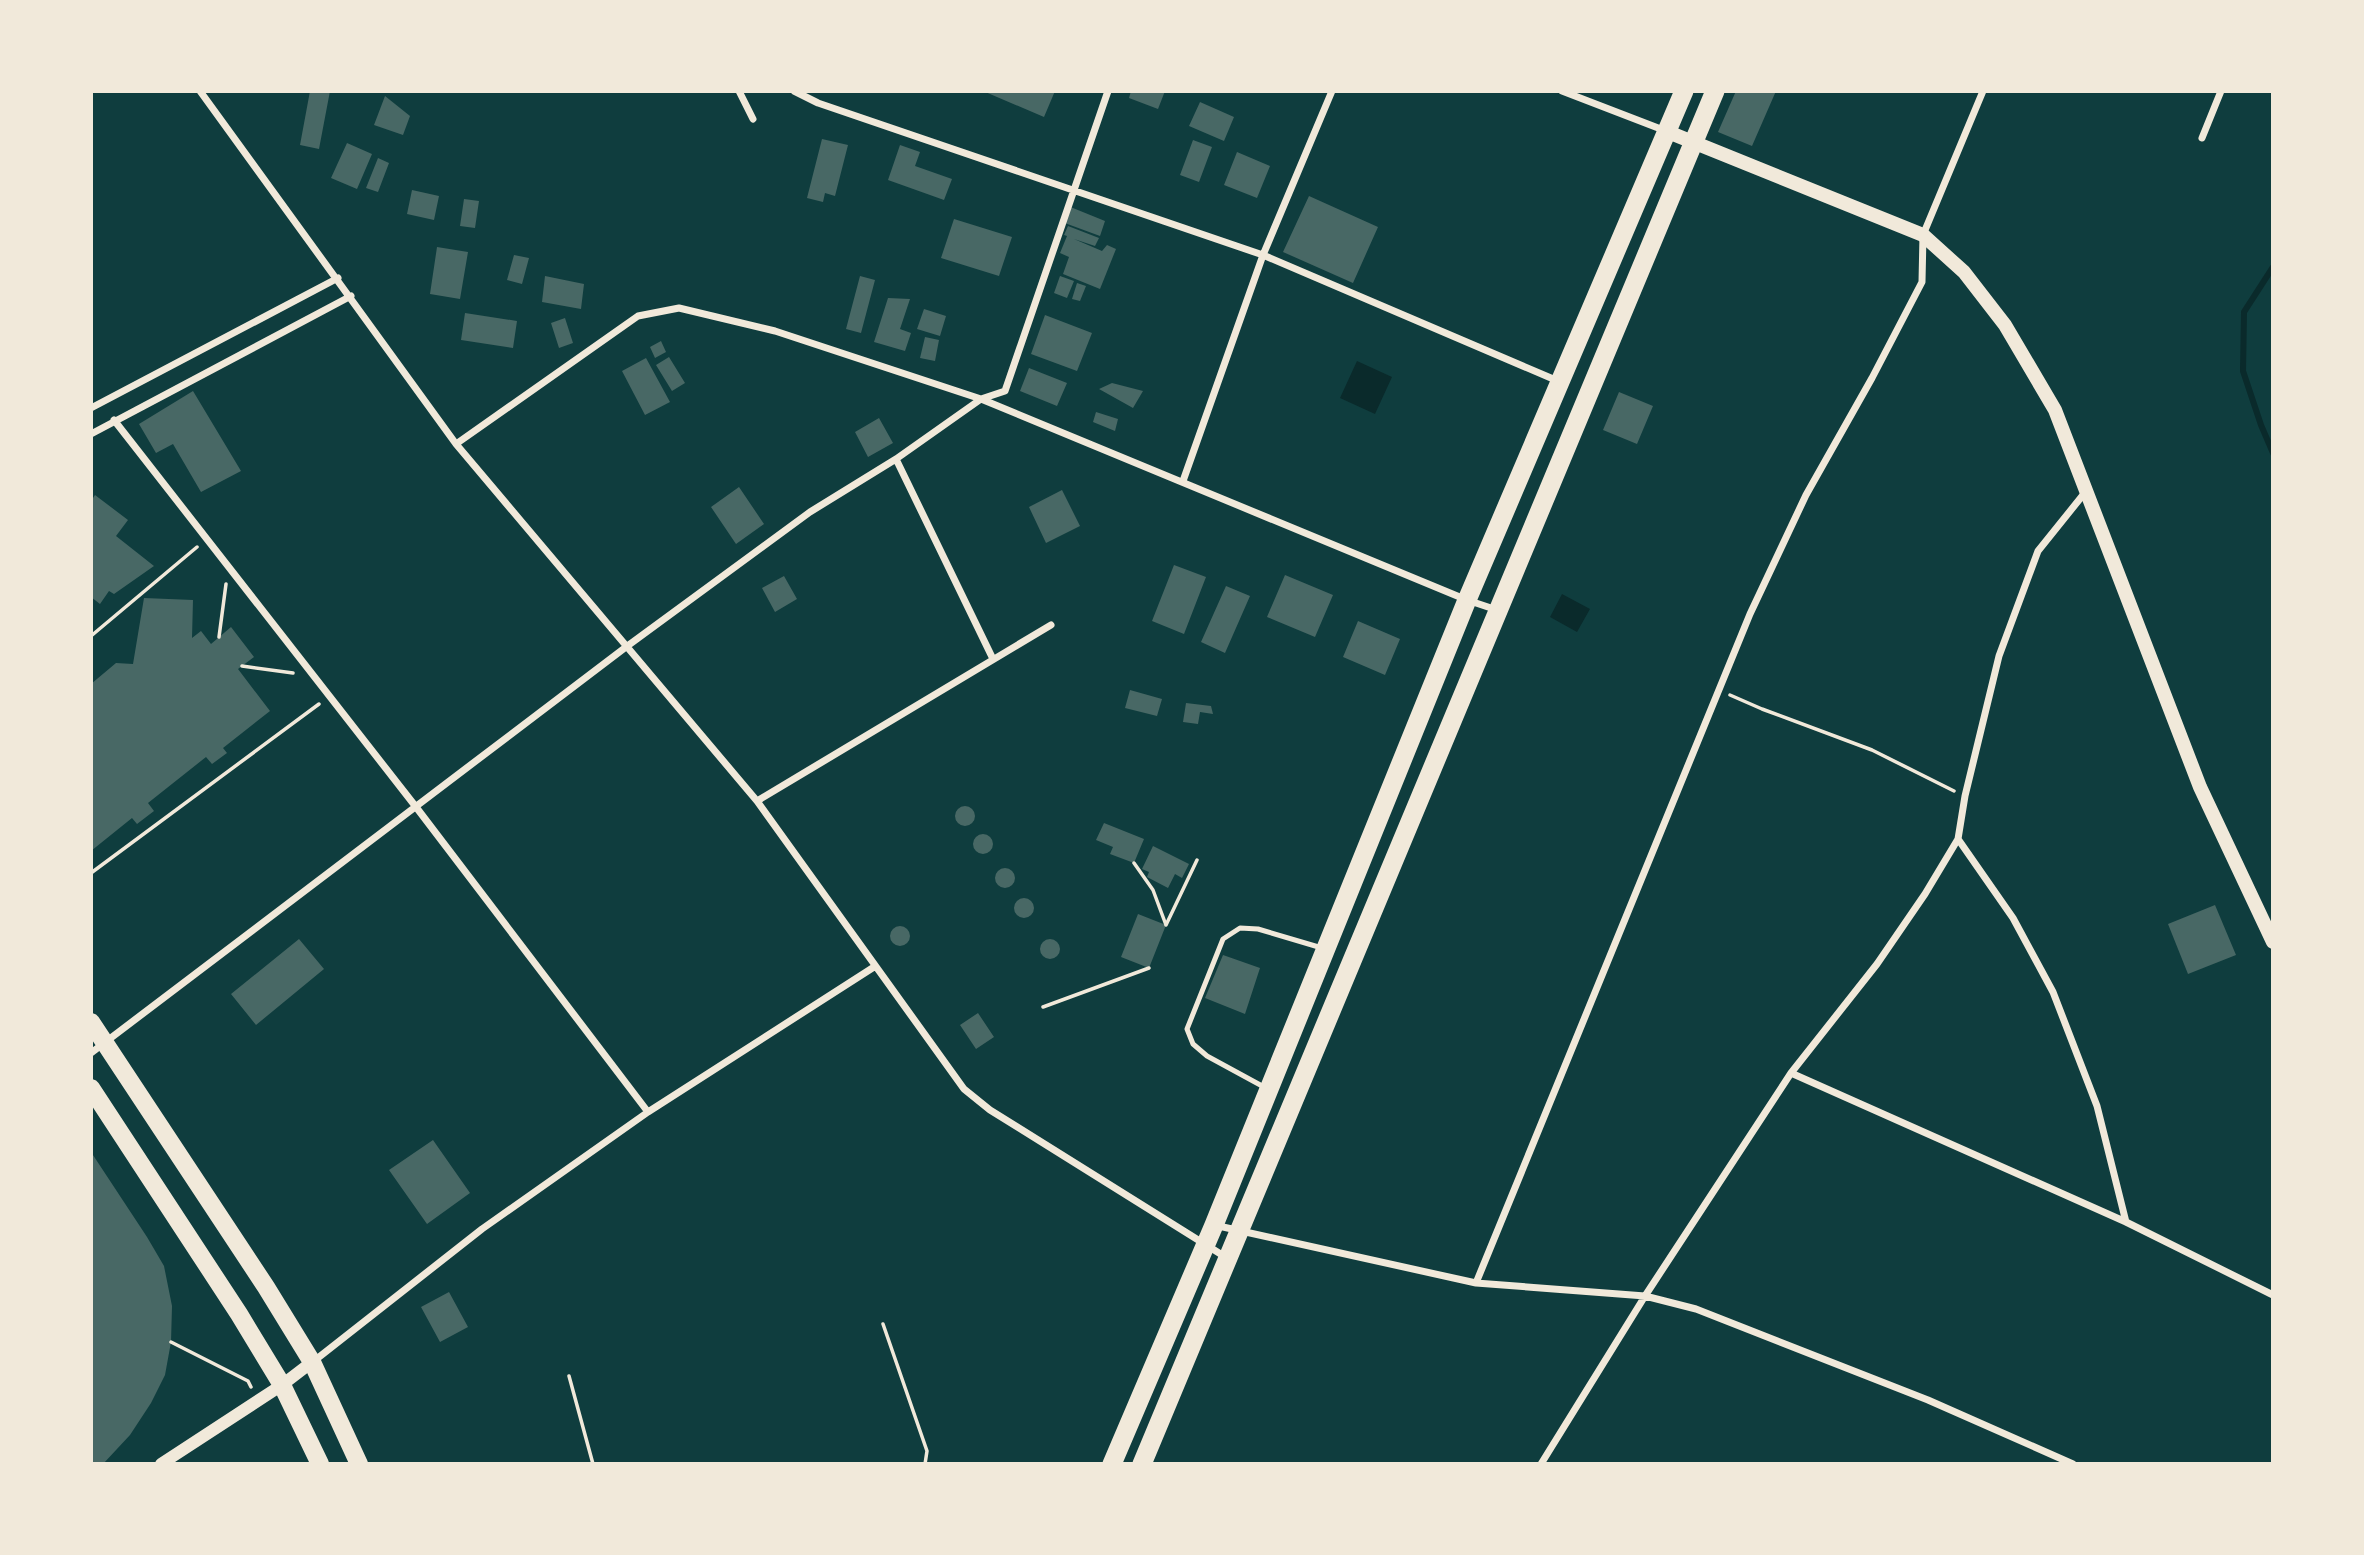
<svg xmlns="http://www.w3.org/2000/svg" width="2364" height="1555" font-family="'Exo 2',sans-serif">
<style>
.water{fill:#0a2a2b}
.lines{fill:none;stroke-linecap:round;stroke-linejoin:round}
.stream{stroke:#0a2a2b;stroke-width:6}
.building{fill:#486865}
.path{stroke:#f1e9da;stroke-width:3.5}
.service{stroke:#f1e9da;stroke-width:5}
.minor{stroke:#f1e9da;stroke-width:7}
.tertiary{stroke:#f1e9da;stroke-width:12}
.secondary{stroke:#f1e9da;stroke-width:14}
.primary{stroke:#f1e9da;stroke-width:18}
.trunk{stroke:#f1e9da;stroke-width:19}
</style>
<rect width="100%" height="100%" fill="#0f3d3e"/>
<path class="water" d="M1357 361 1392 377 1375 414 1340 398Z
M1562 594 1590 609 1577 632 1550 617Z"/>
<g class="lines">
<path class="stream" d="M2273 267 2244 312 2243 371 2261 425 2273 453"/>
</g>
<path class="building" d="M310 91H330L319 149 300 145Z
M983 91H1055L1044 117Z
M1131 91H1165L1158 109 1129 98Z
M1736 91H1776L1752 146 1718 132Z
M385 96 410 116 403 135 374 125Z
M1200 102 1234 117 1224 141 1189 126Z
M822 139 848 145 835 196 825 193 823 202 807 198Z
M1193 140 1212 147 1199 182 1180 175Z
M347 143 372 154 357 189 331 178Z
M900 145 920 152 915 166 952 179 944 200 888 180Z
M1237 152 1270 166 1257 198 1224 185Z
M378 158 389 163 378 192 366 188Z
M412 190 439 196 434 220 407 214Z
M1309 196 1378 227 1353 283 1283 252Z
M464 199 479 201 475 228 460 226Z
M1068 206 1105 221 1100 236 1062 222Z
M954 219 1012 237 999 276 941 258Z
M1068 226 1099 238 1095 246 1074 239 1102 251 1107 245 1116 249 1100 289 1063 274 1069 257 1060 253 1067 236 1064 235Z
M437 247 468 252 460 299 430 294Z
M514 255 529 258 522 284 507 280Z
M545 276 584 284 581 309 542 302Z
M860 276 875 280 861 333 846 329Z
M1060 276 1074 281 1067 298 1054 293Z
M1077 283 1086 286 1080 301 1072 299Z
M888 298 910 299 900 329 911 333 905 351 874 342Z
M924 309 946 316 940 336 917 329Z
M465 313 517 321 513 348 461 340Z
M1045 315 1092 333 1077 371 1031 354Z
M565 318 573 343 559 348 551 323Z
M925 337 939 340 935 361 920 358Z
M661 341 666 352 655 358 650 347Z
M669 357 685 383 672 391 656 365Z
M646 358 670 402 645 415 622 371Z
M1029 368 1067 383 1057 406 1020 391Z
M1112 383 1143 391 1133 408 1099 389Z
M193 391 241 471 201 492 173 444 156 453 139 424Z
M1619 392 1653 406 1637 444 1603 430Z
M1096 412 1118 419 1115 431 1093 422Z
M879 418 893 443 868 457 855 432Z
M739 487 764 524 736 544 711 507Z
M1062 490 1080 526 1046 543 1029 507Z
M95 495 128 520 116 536 154 566 114 594 109 591 100 604 91 597V501Z
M1174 565 1206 577 1184 634 1152 621Z
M1285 575 1333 595 1315 637 1267 617Z
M784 576 797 599 775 612 762 588Z
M1226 586 1250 596 1225 653 1201 642Z
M144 598 193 600 192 638 201 631 211 644 231 627 254 657 238 669 270 711 223 748 227 753 212 764 206 757 148 803 154 811 137 824 132 818 91 851V684L116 663 133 664Z
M1358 621 1400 639 1385 675 1343 657Z
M1130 690 1162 699 1157 716 1125 708Z
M1186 703 1211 706 1213 714 1200 712 1198 724 1183 722Z
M955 816a10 10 0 1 1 20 0a10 10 0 1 1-20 0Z
M1104 823 1144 839 1134 863 1110 854 1113 847 1096 840Z
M973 844a10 10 0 1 1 20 0a10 10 0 1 1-20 0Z
M1153 846 1189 864 1182 878 1175 874 1168 888 1147 877 1149 872 1142 869Z
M995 878a10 10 0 1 1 20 0a10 10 0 1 1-20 0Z
M1014 908a10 10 0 1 1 20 0a10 10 0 1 1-20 0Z
M2215 905 2236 955 2188 974 2168 924Z
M1138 914 1166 925 1149 968 1121 957Z
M890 936a10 10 0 1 1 20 0a10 10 0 1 1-20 0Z
M1040 949a10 10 0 1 1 20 0a10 10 0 1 1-20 0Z
M299 939 324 969 256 1025 231 994Z
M1223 955 1260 968 1245 1014 1205 998Z
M978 1013 994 1037 976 1049 960 1025Z
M433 1140 470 1193 427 1224 389 1170Z
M91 1152 147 1237 164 1266 172 1306 171 1342 165 1375 151 1403 130 1435 103 1464H91Z
M449 1292 468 1327 440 1342 421 1307Z"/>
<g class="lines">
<path class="path" d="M91 636 197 547
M219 637 226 584
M242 666 293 673
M1730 695 1762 709 1872 750 1954 791
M1134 863 1153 890 1166 925
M91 873 319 704
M1166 925 1197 860
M1043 1007 1149 968
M883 1324 927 1451 925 1464
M171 1342 248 1381 251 1387
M569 1376 593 1464"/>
<path class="service" d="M1264 1087 1207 1056 1193 1044 1187 1029 1223 939 1240 928 1258 929 1322 948"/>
<path class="minor" d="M200 91 456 444 757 801 964 1089 990 1110 1227 1258
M739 91 753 119
M794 91 818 103 1263 255 1558 381
M1562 91 1666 131
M2202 138 2221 91
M91 408 338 278
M114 420 416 807 648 1112
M91 434 351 296
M456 444 638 316 679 308 775 331 981 399 1467 600 1497 610
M896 459 993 659
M1183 481 1263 255 1332 91
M757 801 1051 625
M1958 839 2013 918 2053 992 2097 1106 2126 1222
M91 1053 626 647 810 512 896 459 981 399 1005 391 1108 91
M1791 1073 2126 1222 2273 1295
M1214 1225 1476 1283 1645 1296 1696 1309 1928 1400 2073 1464
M1476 1283 1750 614 1806 495 1872 378 1922 282 1923 235 1983 91
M314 1361 482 1229 648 1112 874 967
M1541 1464 1645 1296 1791 1073 1877 964 1925 894 1958 839 1965 796 1999 656 2038 551 2087 490"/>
<path class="tertiary" d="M161 1464 282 1385 312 1362"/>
<path class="secondary" d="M1668 132 1923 235 1964 272 2005 325 2055 410 2200 787 2273 942"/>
<path class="primary" d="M91 1022 266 1287 312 1362 359 1464
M91 1088 239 1314 282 1385 320 1464"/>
<path class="trunk" d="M1112 1464 1214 1225 1467 600 1684 91
M1142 1464 1715 91"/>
</g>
<rect width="2364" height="1555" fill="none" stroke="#f1e9da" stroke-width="186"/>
</svg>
